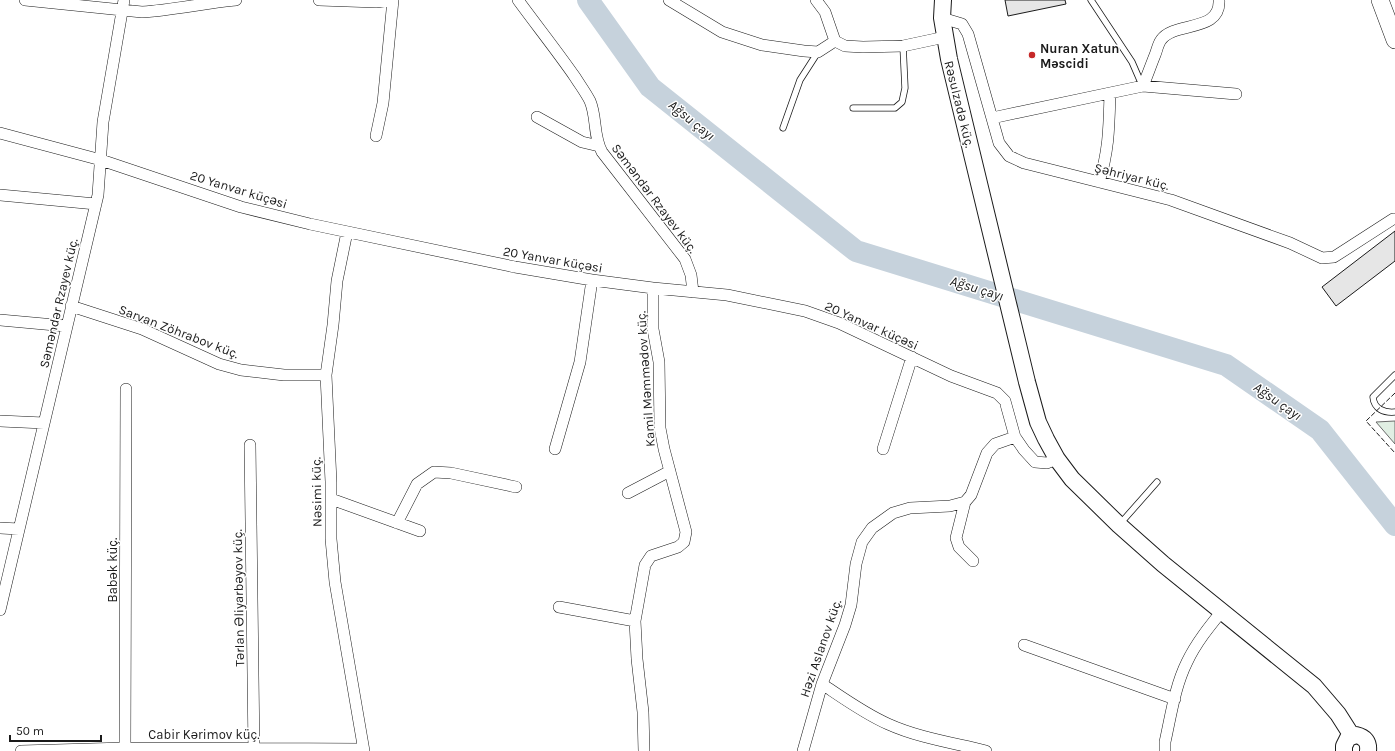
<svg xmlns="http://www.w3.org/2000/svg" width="1395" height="751" font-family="Karla,sans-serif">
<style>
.green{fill:#e0efe3;stroke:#6a6a6a}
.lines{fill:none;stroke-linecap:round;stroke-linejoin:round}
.river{stroke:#c6d2dc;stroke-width:22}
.building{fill:#e6e6e6;stroke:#1a1a1a}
.service-casing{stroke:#1a1a1a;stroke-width:7}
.minor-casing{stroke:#1a1a1a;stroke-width:12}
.secondary-casing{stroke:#1a1a1a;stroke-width:18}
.primary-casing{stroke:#1a1a1a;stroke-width:18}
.service{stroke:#fff;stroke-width:5.5}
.minor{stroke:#fff;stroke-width:11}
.secondary{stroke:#fff;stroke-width:16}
.primary{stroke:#fff;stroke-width:17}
.fence{stroke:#1a1a1a;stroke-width:1;stroke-dasharray:5 2;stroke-linecap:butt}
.poi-dot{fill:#c62828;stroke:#fff;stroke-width:1.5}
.labels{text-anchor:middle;stroke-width:3;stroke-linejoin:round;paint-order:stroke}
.poi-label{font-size:13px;font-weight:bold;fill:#1a1a1a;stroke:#fff;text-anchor:start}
.street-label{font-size:13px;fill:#1a1a1a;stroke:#fff}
.water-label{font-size:14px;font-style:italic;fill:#1a1a1a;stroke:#fff}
</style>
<rect width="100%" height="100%" fill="#fff"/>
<path class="green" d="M1395 421V444L1376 422Z"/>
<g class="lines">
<path class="river" d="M588 0 650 87 856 251 1226 365 1320 430 1395 525"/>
</g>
<path class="building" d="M1005 0H1065L1066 4 1008 16Z
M1395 231V261L1336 306 1322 287Z"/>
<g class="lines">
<defs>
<path id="service" d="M1091 0 1132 62 1142 85
M853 108H895L902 102 905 88 903 46
M783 128 800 80 818 52
M1395 375 1373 397C1374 409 1384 413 1395 412
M1119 525 1157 482"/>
<path id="minor" d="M25 0 142 12C173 10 204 3 236 0
M319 0 376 2 392 0
M518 0C537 26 557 51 575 77 580 85 586 93 590 101 597 117 593 136 602 152L685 259 691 275 693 292
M669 0 722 32 762 45 804 51 818 52 835 41
M816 0 825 12 835 41 845 46 863 47 903 46 945 37
M942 18 962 24 968 34 999 143 1009 156 1024 163 1171 200 1290 243 1322 258 1334 257 1393 219
M1143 86C1147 76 1151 65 1155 55 1157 50 1158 44 1161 40 1174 21 1221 33 1219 0
M537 117 582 142 599 146
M992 118 1143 86 1236 94
M0 133 101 160 241 207 310 224 515 267 592 280 653 288 727 295 805 311 839 323 951 376 997 393 1005 401 1015 437 1024 450 1035 462 1047 463 1057 459
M376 136 383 103 393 0
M1099 182C1109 150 1109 127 1110 93
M0 195 96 204
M347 232 337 281 333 325 326 375 331 482V539L335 582 364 751
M71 306 142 329 219 364 241 370 284 375H326
M0 320 66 326
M0 421 44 423
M250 445 254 751
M555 449 580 362 592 280
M883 449 912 357
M628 493 670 471
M331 499 420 531
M965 502 956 538 959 547 973 561
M397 523 417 484 434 472 451 473 516 487
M0 528 19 529
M559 607 635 621
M0 610 98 195 103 122 124 0
M1024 645 1175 699
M822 684C843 698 865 714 888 724 919 738 954 743 986 751
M21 751 125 748 363 749
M125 751 126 389
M644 751 643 712 637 659 635 621 645 565 651 556 678 547 684 542 686 532 664 449 660 428 659 362 653 329V288
M803 751 822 684 845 625 851 605 856 564 862 542 872 528 893 513 910 508 950 506 965 502 971 495 987 453 995 444 1015 437
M1165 751V742C1171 715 1175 686 1187 662 1196 643 1209 627 1222 611"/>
<path id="secondary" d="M943 0 942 18 949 59 1027 382 1038 422 1046 439 1057 459 1072 479 1119 525 1163 564 1314 686 1338 714 1352 736
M1344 751V746L1348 738 1356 735C1365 737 1369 742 1368 751"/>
<path id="primary" d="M1380 0 1395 40"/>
</defs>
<use href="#service" class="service-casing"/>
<use href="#minor" class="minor-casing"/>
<use href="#secondary" class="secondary-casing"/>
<use href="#primary" class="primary-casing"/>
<use href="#service" class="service"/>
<use href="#minor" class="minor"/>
<use href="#secondary" class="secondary"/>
<use href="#primary" class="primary"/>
<path class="fence" d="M1395 393 1366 421 1395 453"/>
</g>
<circle class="poi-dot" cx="1032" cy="55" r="4"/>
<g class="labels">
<g class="poi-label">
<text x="1040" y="53">Nuran Xatun<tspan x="1040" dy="15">Məscidi</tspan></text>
</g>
<g class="street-label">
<text transform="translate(960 104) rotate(76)" y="5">Rəsulzadə küç.</text>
<text transform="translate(1132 176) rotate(14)" y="5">Şəhriyar küç.</text>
<text transform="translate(239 189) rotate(17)" y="5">20 Yanvar küçəsi</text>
<text transform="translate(655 198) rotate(53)" y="5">Səməndər Rzayev küç.</text>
<text transform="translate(553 259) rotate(10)" y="5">20 Yanvar küçəsi</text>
<text transform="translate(58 303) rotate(-77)" y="5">Səməndər Rzayev küç.</text>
<text transform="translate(872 325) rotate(24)" y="5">20 Yanvar küçəsi</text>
<text transform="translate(179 331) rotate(21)" y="5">Sarvan Zöhrabov küç.</text>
<text transform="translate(645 379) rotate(-94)" y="5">Kamil Məmmədov küç.</text>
<text transform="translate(316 492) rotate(-91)" y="5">Nəsimi küç.</text>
<text transform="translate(112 570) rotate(-90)" y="5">Babək küç.</text>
<text transform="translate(238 598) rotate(-91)" y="5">Tərlan Əliyarbəyov küç.</text>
<text transform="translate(820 648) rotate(-71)" y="5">Həzi Aslanov küç.</text>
<text x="204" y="739">Cabir Kərimov küç.</text>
</g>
<g class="water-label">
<text transform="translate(692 120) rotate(39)" y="5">Ağsu çayı</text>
<text transform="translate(977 288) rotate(17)" y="5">Ağsu çayı</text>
<text transform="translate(1278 401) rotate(35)" y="5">Ağsu çayı</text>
</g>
</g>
<path d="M10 735v6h91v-6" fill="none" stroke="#1a1a1a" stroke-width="2"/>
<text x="16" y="735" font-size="12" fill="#1a1a1a" stroke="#ffffff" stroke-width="3" paint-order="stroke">50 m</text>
</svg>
